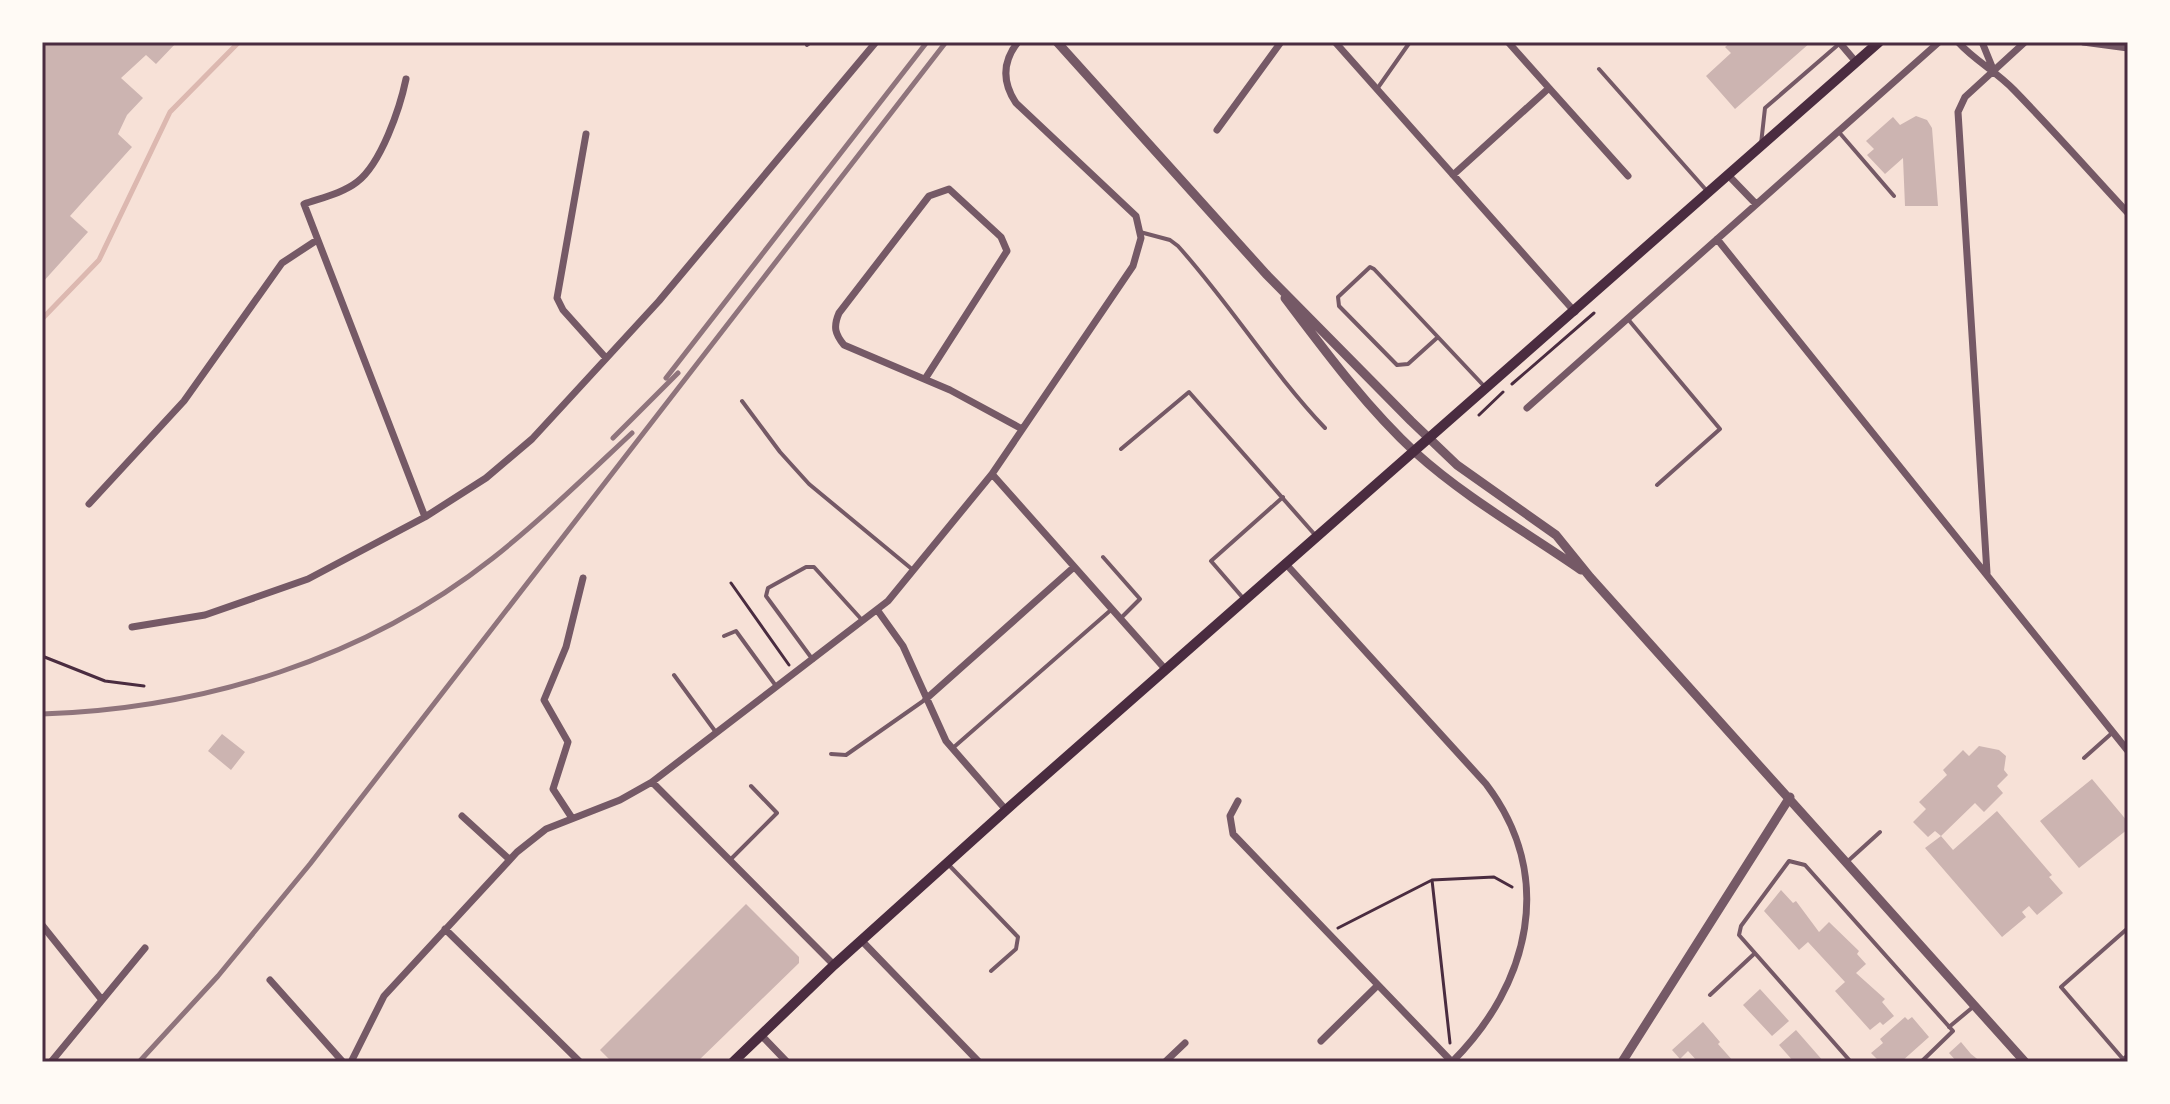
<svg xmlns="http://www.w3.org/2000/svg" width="2170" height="1104" font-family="'Roboto Serif',serif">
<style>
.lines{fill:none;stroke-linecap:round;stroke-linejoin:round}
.stream{stroke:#dcb8b0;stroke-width:5}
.building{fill:#ccb4b1}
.path{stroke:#4a2c40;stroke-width:3}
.service{stroke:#755966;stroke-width:4}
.minor{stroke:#755966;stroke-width:7}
.tertiary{stroke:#755966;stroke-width:9}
.secondary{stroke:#4a2c40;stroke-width:10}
.rail{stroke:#8f747c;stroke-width:5}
.neatline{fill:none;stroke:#4a2c40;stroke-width:3}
</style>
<rect width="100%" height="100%" fill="#f7e1d7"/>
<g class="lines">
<path class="stream" d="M42 319 99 260 170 112 239 42"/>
</g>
<path class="building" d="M42 42H177L156 64 146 55 121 78 143 98 127 115 118 134 132 147 70 216 88 232 42 283Z
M1731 42H1811L1735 109 1706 76 1731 53 1725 47Z
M1916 116 1927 120 1932 128 1938 206H1905L1903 158 1885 174 1867 155 1874 149 1866 141 1893 117 1900 125Z
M222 734 245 752 231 770 208 751Z
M1979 746 1999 750 2006 756 2004 770 2008 775 1997 786 2003 793 1984 812 1975 803 1941 836 1935 831 1928 837 1913 822 1926 809 1919 802 1947 775 1943 770 1963 750 1969 756Z
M2092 779 2128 822V829L2079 868 2040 821Z
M1997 811 2052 875 2049 877 2063 893 2037 915 2029 906 2022 912 2026 917 2002 937 1925 848 1941 836 1953 850Z
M1781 890 1793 903 1796 901 1819 932 1829 922 1859 951 1857 954 1866 964 1856 973 1885 999 1882 1002 1894 1016 1883 1025 1880 1022 1870 1030 1835 991 1845 982 1808 942 1799 950 1764 911Z
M746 904 799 957V963L697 1062H612L600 1050Z
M1760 989 1789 1021 1772 1036 1743 1005Z
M1905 1017 1908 1020 1912 1017 1929 1037 1901 1062H1880L1871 1053 1883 1043 1880 1039Z
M1703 1022 1720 1042 1718 1044 1734 1062H1698L1688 1051 1680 1059 1672 1050Z
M1796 1030 1824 1062H1794L1779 1045Z
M1961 1042 1971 1054 1981 1062H1957L1949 1053Z"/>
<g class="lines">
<path class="path" d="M1512 384 1594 313
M1479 415 1503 392
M731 583 789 665
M42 656 105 681 144 686
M1432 880 1450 1043
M1338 928 1432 880 1494 877 1512 887"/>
<path class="service" d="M807 45 811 42
M1599 69 1707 191
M1377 89 1410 42
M1838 131 1894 196
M1761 144 1765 108 1839 44
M1140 232 1170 240 1178 246C1231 305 1271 371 1325 428
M1627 318 1720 429 1657 485
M1438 337 1408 364 1397 365 1339 306 1338 297 1370 267 1374 269 1484 386
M742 401 780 452 809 484 913 570
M1121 449 1189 392 1316 536
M1103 557 1140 599 1120 619
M1243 598 1211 561 1283 497
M724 636 736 631 776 686
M813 660 766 596 768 588 806 567H814L862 620
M674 675 715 731
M954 747 1112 609
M831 754 846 755 926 699
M2084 758 2112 733
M730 860 777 813 751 786
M1848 861 1880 832
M947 863 1018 937 1016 949 991 971
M1710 995 1754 954
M1949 1027 1973 1007
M2123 1059 2061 987 2128 928
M1851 1062 1739 935 1741 926 1789 861 1805 865 1953 1031 1921 1062
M2120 1062 2128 1055"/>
<path class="minor" d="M1335 42 1575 312
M1839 42 1856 62
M1958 42C1975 61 1996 71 2014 90 2053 130 2090 172 2128 213
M1982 42 1993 69
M2083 42 2128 48
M406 79C400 108 381 164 357 182 343 193 321 198 304 204L425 517
M1549 88 1628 176
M1217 130 1281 42
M586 134 557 298 563 310 606 358
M1453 175 1549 88 1508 42
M1728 175 1756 204
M1717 239 2128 751
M925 379 1007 251 1001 237 949 189 929 196 839 313C833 327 835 334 844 345L950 390 1022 429
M1527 408 1939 42
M992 474 1166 670
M89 504 184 401 282 263 317 240
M1285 563 1486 784C1556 876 1530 984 1452 1062
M1987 573 1958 112 1965 97 2025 42
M878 611 903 646 946 741 1006 810
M132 627 205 615 308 579 425 517 486 478 532 439 659 301 876 42
M926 699 1074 567
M652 782 834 965
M1238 801 1230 816 1233 834 1452 1062
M462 816 509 859
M572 818 553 789 568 742 544 700 566 647 583 578
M42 925 102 1000
M445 929 580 1062
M861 940 979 1062
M270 980 343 1062
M761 1035 787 1062
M1321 1041 1378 985
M51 1062 145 948
M351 1062 384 996 517 852 546 829 620 800 652 782 888 601 992 474 1133 266 1141 238 1136 216 1016 103C1002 82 1002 62 1018 42
M1165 1062 1185 1043"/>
<path class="tertiary" d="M1057 42 1266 274 1411 421 1457 465 1556 535 1590 577 2025 1062
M1285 298C1325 351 1367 408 1416 453 1466 498 1526 532 1581 570
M1622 1062 1790 797"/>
<path class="secondary" d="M733 1062 834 965 1006 810 1879 42"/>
<path class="rail" d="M666 378 927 42
M613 438 678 373
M42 714C203 709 365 659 493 558 542 519 586 476 632 433
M139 1062 218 976 310 864 946 42"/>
</g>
<rect width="2170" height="1104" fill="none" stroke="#fffaf5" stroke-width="88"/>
<rect x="44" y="44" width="2082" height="1016" class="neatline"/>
</svg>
